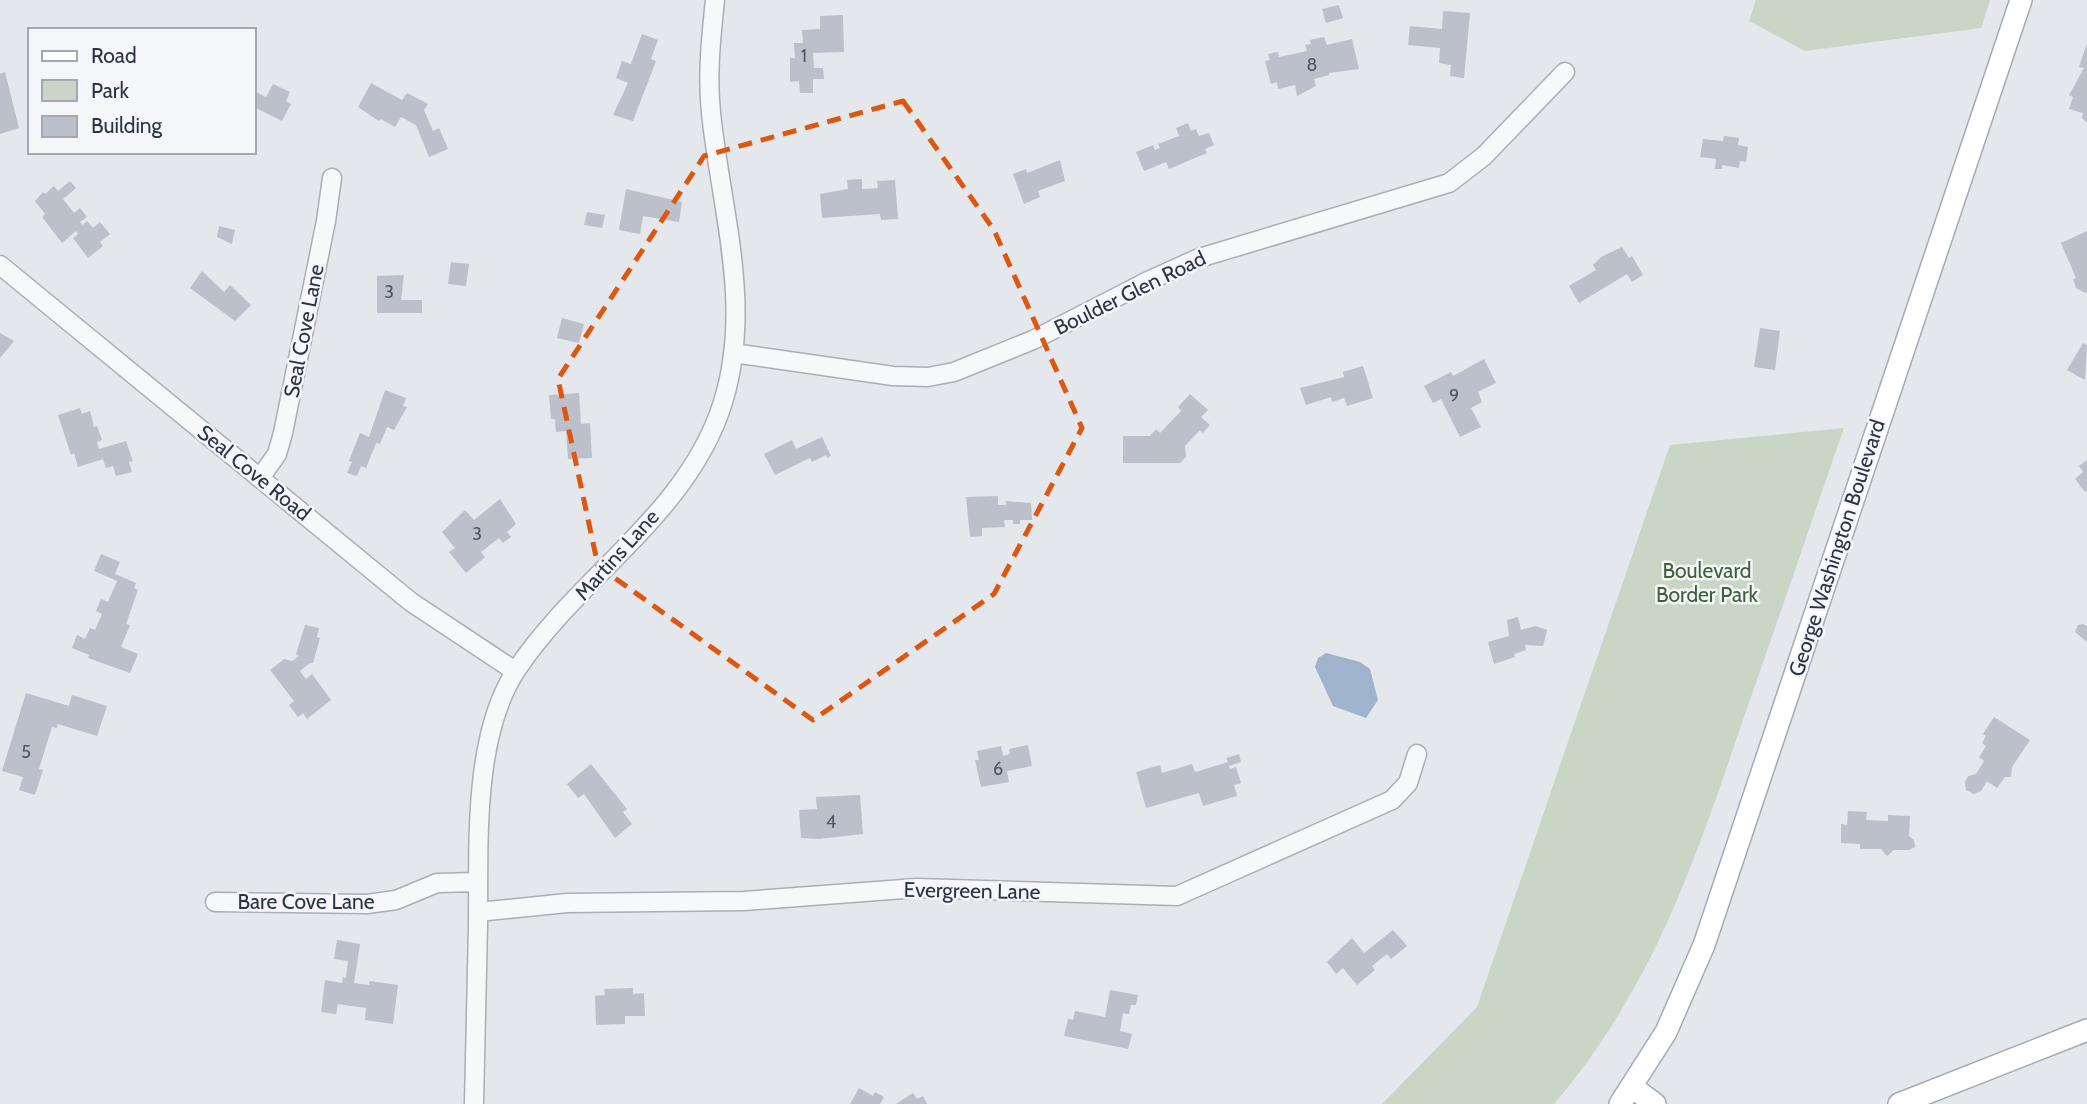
<svg xmlns="http://www.w3.org/2000/svg" width="2087" height="1104" font-family="Cabin,sans-serif">
<style>
.green{fill:#c9d6c5}
.water{fill:#9fb4cc}
.building{fill:#bbc0ca}
.lines{fill:none;stroke-linecap:round;stroke-linejoin:round}
.minor-casing{stroke:#a9aeb7;stroke-width:21}
.major-casing{stroke:#a3abb8;stroke-width:24}
.minor{stroke:#f7f8fa;stroke-width:18}
.major{stroke:#fff;stroke-width:21}
.marked{fill:none;stroke:#df570f;stroke-width:5;stroke-dasharray:14 9;stroke-linejoin:round}
.labels{text-anchor:middle;stroke-width:5;stroke-linejoin:round;paint-order:stroke}
.number-label{font-size:18px;fill:#4f5766}
.street-label{font-size:21px;fill:#2b3445;stroke:#f4f6f9}
.park-label{font-size:21px;fill:#3f6138;stroke:#f4f6f9}
</style>
<rect width="100%" height="100%" fill="#e4e7ec"/>
<path class="green" d="M1756 0H1990L1981 28 1805 51 1749 21Z
M1844 428C1810 526 1777 623 1743 720 1694 863 1654 986 1554 1104H1382L1477 1007 1670 445Z"/>
<path class="water" d="M1326 653 1360 662 1370 669 1378 700 1366 718 1333 706 1315 667 1318 658Z"/>
<path class="building" d="M1339 5 1343 18 1326 23 1322 9Z
M1443 11 1470 13 1464 78 1450 76 1451 65 1439 63 1440 48 1408 45 1410 26 1442 29Z
M843 15 844 52 813 53 814 68H823L824 79H813V93H800L799 81 790 82V58H795L794 43H803L802 30 820 29V16Z
M642 34 658 40 651 59 656 61 633 121 613 115 628 83 616 78 622 61 631 64Z
M1324 37 1327 45 1352 39 1359 69 1329 73V75L1314 79 1316 86 1297 96 1295 85 1278 89 1277 82 1271 84 1265 61 1270 60 1268 54 1278 52 1279 57 1307 51 1305 45 1311 44 1310 40Z
M2087 43V123L2082 118 2083 113 2069 109 2073 97 2069 95 2084 68 2079 67Z
M5 72 19 128 0 134V74Z
M371 83 402 100 407 93 428 104 424 110 433 131 439 128 448 149 429 157 416 125 401 117 395 127 381 119 379 121 358 107Z
M273 84 290 92 286 101 291 104 282 121 254 107V91L266 97Z
M1188 123 1191 131 1196 129 1199 136 1209 133 1214 145 1205 149 1207 153 1169 169 1166 162 1144 171 1136 152 1153 145 1155 150 1160 148 1158 144 1179 136 1176 128Z
M1724 136 1739 138 1738 145 1748 147 1746 162 1740 161 1739 168 1722 165V169H1715L1716 159 1700 157 1703 139 1723 141Z
M1060 160 1065 181 1038 191 1040 197 1024 204 1013 174 1026 169 1027 173Z
M862 179V189L878 188 877 181 895 180 898 219 881 220 880 214 822 218 820 194 848 189 847 180Z
M70 181 76 188 63 199 74 213 80 208 87 217 80 222 83 225 87 221 93 228 100 222 110 234 100 242 103 246 88 258 73 238 78 234 76 231 62 243 42 217 45 214 35 201 43 192 45 194 54 186 58 191Z
M626 189 682 202 679 222 643 216 640 234 619 230Z
M587 212 605 215 602 228 584 225Z
M219 226 235 230 232 244 217 237Z
M2087 231V292L2085 293 2076 288 2073 279 2076 278 2061 243Z
M1622 247 1629 258 1632 256 1643 275 1632 282 1627 274 1579 303 1569 286 1596 270 1593 265 1601 257Z
M451 262 469 264 466 286 448 284Z
M202 271 224 292 230 285 251 305 235 321 190 288Z
M404 275 401 300H422V313H377V276Z
M562 318 584 324 579 343 557 338Z
M1760 328 1780 331 1775 370 1754 367Z
M0 333 14 341 0 358Z
M2083 343 2087 345 2085 380 2067 370Z
M1484 359 1496 383 1478 392 1482 402 1471 408 1481 427 1460 437 1441 399 1433 403 1424 386 1451 372 1453 376Z
M1363 366 1373 398 1347 406 1344 398 1332 402 1331 397 1306 405 1300 388 1344 377 1343 372Z
M385 390 406 398 403 406 407 407 394 430 387 427 380 444 376 443 366 468 361 466 357 476 347 473 352 462 349 461 360 433 369 437Z
M579 393 581 424 590 423 592 458 568 459 566 431 556 432 555 419H551L549 395Z
M1190 394 1208 410 1201 417 1210 425 1203 433 1200 430 1185 446 1186 457 1180 463H1123V436H1150L1156 429 1160 433 1181 411 1178 407Z
M80 408 82 414 90 411 94 427 97 426 102 440 97 442 99 449 126 441 133 461 129 462 132 472 116 476 113 466 106 468 103 459 78 467 74 453 71 455 58 415Z
M822 437 831 456 827 458 826 455 812 462 810 458 775 475 764 454 792 440 796 449Z
M2087 460V490L2085 492 2075 479 2083 472 2079 466Z
M998 496V505H1006V501L1031 503 1032 520H1020V524H1013V520H1004L1005 527 982 528V536L970 537 966 497Z
M500 499 516 524 507 532 511 537 503 543 499 538 481 552 485 557 466 573 449 552 455 548 442 532 465 510 474 520Z
M101 554 120 562 115 574 136 583 134 588 138 590 126 624 130 625 121 647 138 654 130 673 88 658 89 655 72 648 77 635 85 639 90 628 95 630 102 614 96 611 101 599 108 602 117 581 94 571Z
M1518 617 1521 630 1535 626 1547 630 1543 646 1525 645 1526 650 1514 654 1515 657 1494 664 1488 642 1509 636 1507 620Z
M2083 624 2087 626V642L2075 632 2078 625Z
M305 625 319 628 317 637 320 638 313 663H310L300 671 306 679 312 674 331 700 307 719 303 713 298 717 289 705 294 701 270 670 284 659 292 661 299 656 296 654Z
M26 693 69 706 72 695 107 706 97 736 58 724 57 728 52 727 39 769 43 770 35 795 19 790 23 777 2 771Z
M1994 717 2030 740 2012 767 2011 777H2005L1997 788 1987 781 1981 791 1974 794 1966 790 1965 782 1968 776 1976 774 1984 761 1979 757 1986 746 1982 743 1986 736 1983 734Z
M1028 745 1032 766 1007 771 1009 782 981 787 975 760H979L977 751 1001 746 1003 756 1010 754 1009 749Z
M1239 754 1241 762 1229 766 1230 769 1236 767 1241 783 1234 785 1237 796 1203 806 1199 793 1146 808 1136 772 1160 765 1162 773 1192 764 1195 772 1228 762 1226 758Z
M591 764 627 809 623 812 632 824 615 838 584 794 578 798 567 784Z
M860 795 863 834 819 839 801 838 799 810 817 809 816 797Z
M1848 811 1867 812 1866 820 1888 821V815L1910 816 1909 836 1914 840 1915 847 1909 850H1894L1887 856 1881 849H1860V844L1841 843V824L1847 825Z
M1393 930 1407 946 1391 959 1387 954 1372 966 1375 970 1357 985 1343 968 1336 974 1327 962 1352 938 1364 953Z
M337 940 360 944 354 983 369 985 370 981 398 985 393 1024 365 1020 366 1008 338 1004 336 1014 321 1012 325 980 342 983 343 977 346 978 348 961 334 959Z
M633 988V994L644 993 645 1016H625V1024L596 1025 595 996 605 995 604 989Z
M1110 990 1138 995 1136 1005H1131L1129 1014 1123 1013 1120 1031 1132 1034 1128 1049 1064 1036 1068 1019 1073 1020 1075 1011 1105 1017Z
M859 1088 873 1096 875 1092 884 1097 880 1104H850Z
M913 1093 917 1099 923 1096 927 1104H896Z"/>
<g class="lines">
<defs>
<path id="minor" d="M0 265 411 602 515 671
M733 353 893 376 928 377 954 372 1033 340 1148 281 1199 258 1449 183 1484 156 1565 72
M260 478 277 454 283 433 326 221 332 178
M215 902 367 904 396 900 437 883 478 882
M478 912 567 903 744 901 917 888 1177 896 1392 800 1408 783 1417 754
M474 1104C475 1044 477 985 478 925 479 847 472 736 517 669 579 576 689 513 723 402 753 305 721 210 711 113 707 75 711 38 715 0"/>
<path id="major" d="M1632 1087 1655 1104
M1620 1104 1666 1032 1704 945 2021 0
M1899 1104 2087 1030"/>
</defs>
<use href="#minor" class="minor-casing"/>
<use href="#major" class="major-casing"/>
<use href="#minor" class="minor"/>
<use href="#major" class="major"/>
</g>
<path class="marked" d="M903 101 994 230 1082 428 994 594 813 720 598 566 558 379 704 156Z"/>
<g class="labels">
<g class="number-label">
<text x="804" y="62">1</text>
<text x="1312" y="71">8</text>
<text x="389" y="298">3</text>
<text x="1454" y="402">9</text>
<text x="477" y="540">3</text>
<text x="26" y="758">5</text>
<text x="998" y="775">6</text>
<text x="831" y="828">4</text>
</g>
<g class="street-label">
<text transform="translate(1130 293) rotate(-26)" y="7">Boulder Glen Road</text>
<text transform="translate(304 331) rotate(-79)" y="7">Seal Cove Lane</text>
<text transform="translate(254 473) rotate(39)" y="7">Seal Cove Road</text>
<text transform="translate(1837 548) rotate(-72)" y="7">George Washington Boulevard</text>
<text transform="translate(617 555) rotate(-48)" y="7">Martins Lane</text>
<text transform="translate(972 891) rotate(1)" y="7">Evergreen Lane</text>
<text x="306" y="909">Bare Cove Lane</text>
</g>
<g class="park-label">
<text x="1707" y="578">Boulevard<tspan x="1707" dy="24">Border Park</tspan></text>
</g>
</g>
<rect x="28" y="28" width="228" height="126" fill="#f4f6f9" stroke="#a4a8b1" stroke-width="2"/>
<rect x="42" y="51" width="35" height="10" fill="#ffffff" stroke="#a4a8b1" stroke-width="2"/>
<text x="91" y="63" font-size="21" fill="#2b3445">Road</text>
<rect x="42" y="80" width="35" height="21" fill="#c9d6c5" stroke="#a4a8b1" stroke-width="2"/>
<text x="91" y="98" font-size="21" fill="#2b3445">Park</text>
<rect x="42" y="116" width="35" height="21" fill="#bbc0ca" stroke="#a4a8b1" stroke-width="2"/>
<text x="91" y="133" font-size="21" fill="#2b3445">Building</text>
</svg>
